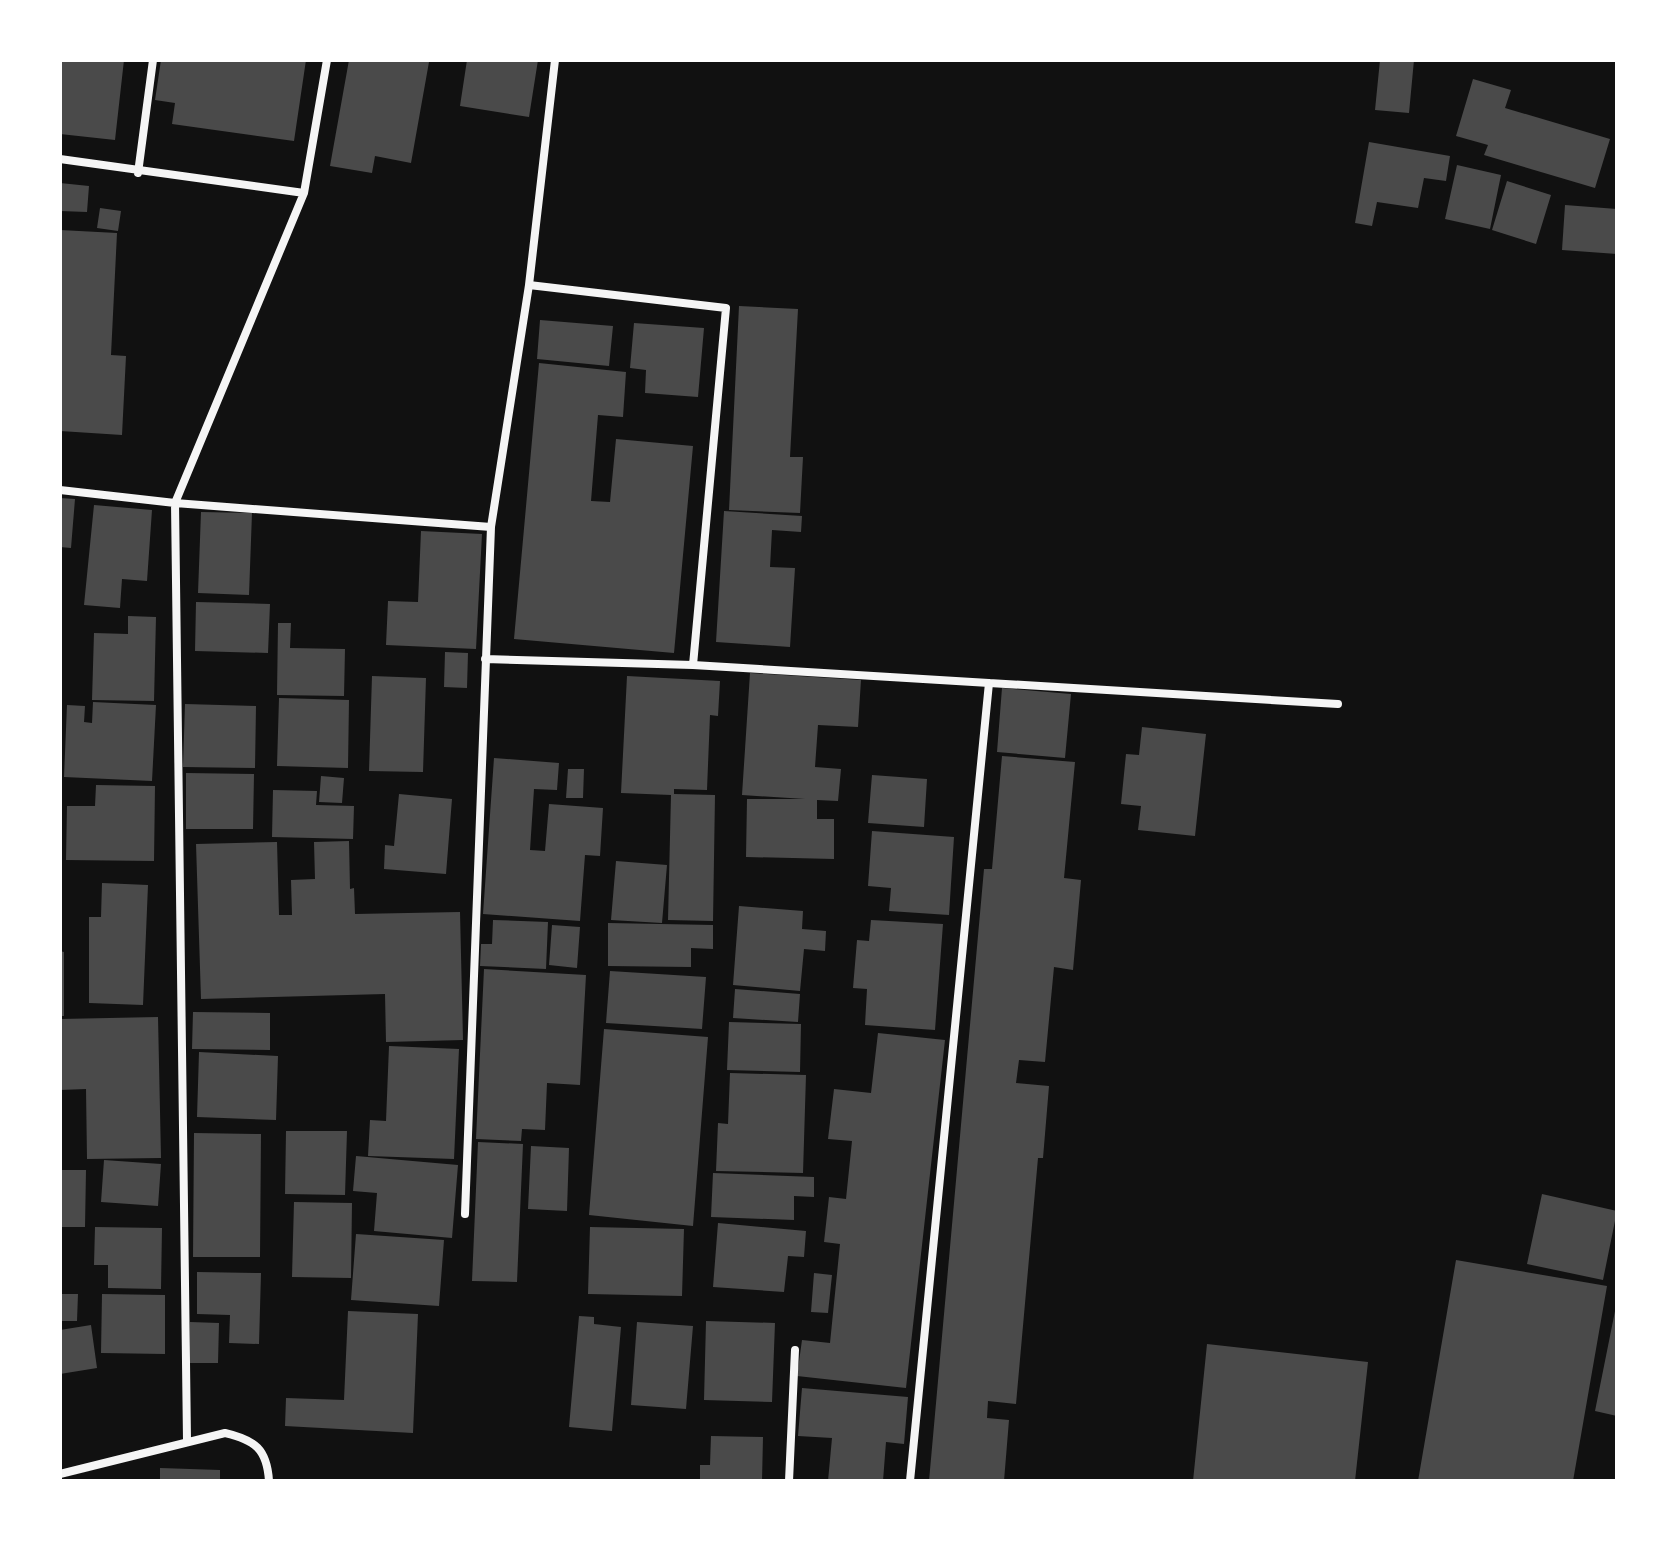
<svg xmlns="http://www.w3.org/2000/svg" width="1677" height="1541" font-family="Poppins,sans-serif">
<style>
.building{fill:#4a4a4a}
.lines{fill:none;stroke-linecap:round;stroke-linejoin:round}
.minor{stroke:#f5f5f5;stroke-width:8}
</style>
<rect width="100%" height="100%" fill="#111"/>
<path class="building" d="M60 60H124L115 140 60 134Z
M161 60H306L294 141 172 124 175 103 155 100Z
M349 60 429 62 411 163 375 156 372 173 330 166Z
M467 60H538L529 117 460 106Z
M1380 60H1414L1409 113 1375 110Z
M1473 79 1511 90 1505 108 1610 139 1595 188 1484 155 1488 145 1456 136Z
M1369 142 1450 156 1446 181 1424 178 1418 208 1377 202 1372 226 1355 223Z
M1457 165 1501 175 1490 229 1445 219Z
M1507 181 1551 195 1536 244 1492 230Z
M60 183 89 186 87 212 60 211Z
M1565 205 1617 209V254L1562 250Z
M100 208 121 211 118 231 97 228Z
M60 230 117 233 111 355 126 356 122 435 60 431Z
M739 306 798 309 790 457H803L800 513 729 510Z
M540 320 613 326 609 366 537 359Z
M634 323 704 328 698 397 645 393 646 370 630 368Z
M539 363 626 372 623 417 598 415 591 501 610 502 616 439 693 446 674 653 514 639Z
M60 498 75 499 71 548 60 547Z
M94 505 152 510 147 581 122 579 120 608 84 605Z
M724 511 802 516 801 532 772 530 770 567 795 568 790 647 716 642Z
M201 512 252 513 249 595 198 593Z
M421 531 482 534 476 649 386 645 388 601 418 602Z
M196 602 270 604 268 653 195 651Z
M128 616 156 617 154 701 92 700 94 633 128 634Z
M278 623H291L290 648 345 649 344 696 277 695Z
M445 652 468 653 467 688 444 687Z
M750 673 861 680 858 727 818 725 815 767 841 769 838 801 817 800V819H834V859L746 857 747 799H805L742 795Z
M372 676 426 678 423 772 369 771Z
M627 676 720 681 718 716 710 715 707 790 674 789V794L715 795 713 921 668 920 671 795 621 793Z
M1002 688 1071 694 1065 758 997 752Z
M279 698 349 700 348 768 277 766Z
M93 702 156 705 152 781 64 777 67 705 85 706 84 722 92 723Z
M185 704 256 706 255 768 183 767Z
M1142 727 1206 734 1195 836 1138 830 1141 806 1121 804 1126 754 1139 755Z
M1002 756 1075 762 1064 878 1081 880 1073 970 1054 967 1045 1062 1019 1060 1016 1083 1049 1086 1043 1158H1038L1016 1404 988 1401 987 1418 1009 1420 1004 1481H929L984 869H992Z
M494 758 559 763 557 790 534 789 530 850 545 851 549 804 603 808 600 856 585 855 580 921 483 914Z
M568 769H584L583 798H566Z
M186 773 254 774 253 829H186Z
M872 775 927 779 924 827 868 823Z
M321 776 344 778 342 803 319 802Z
M96 785 155 786 154 861 66 860 67 806H95Z
M273 790 317 791 316 805 354 806 353 839 272 837Z
M399 794 452 799 446 874 384 869 385 845 394 846Z
M872 831 954 837 949 915 889 911 891 888 868 886Z
M349 841 350 889 354 888 355 914 460 912 463 1040 386 1042 385 994 201 999 196 844 277 842 279 915H292L291 880 315 879 314 842Z
M616 861 667 865 662 923 611 920Z
M102 883 148 885 143 1005 89 1003V917H101Z
M739 906 803 911 802 929 826 931 825 951 804 949 800 991 733 985Z
M493 920 548 922 546 969 480 966 481 944H492Z
M871 920 943 924 935 1030 865 1025 867 989 853 988 857 940 869 941Z
M608 923 713 925V949L691 948V967L608 966Z
M552 925 580 927 577 968 549 965Z
M60 951 64 952V1016H60Z
M484 969 586 975 580 1085 547 1083 545 1130 522 1129 521 1141 476 1139Z
M610 971 706 977 702 1029 606 1023Z
M735 989 800 994 798 1022 733 1018Z
M193 1012 270 1013V1050L192 1049Z
M158 1017 161 1158 87 1159 86 1089 60 1090V1019Z
M729 1022 801 1024 800 1072 727 1070Z
M604 1029 708 1037 693 1226 589 1215Z
M878 1033 945 1040 906 1388 797 1376 802 1340 830 1343 840 1244 824 1242 829 1197 846 1199 852 1141 828 1139 834 1089 871 1093Z
M389 1046 459 1049 454 1159 368 1156 370 1120 386 1121Z
M199 1052 278 1056 276 1120 197 1117Z
M730 1073 806 1075 803 1173 716 1171 718 1123 728 1124Z
M286 1131H347L345 1195 285 1194Z
M194 1133 261 1134 260 1257H193Z
M478 1142 523 1144 517 1282 472 1281Z
M531 1146 569 1148 567 1211 528 1209Z
M356 1156 458 1165 452 1238 374 1231 377 1193 353 1191Z
M104 1160 161 1164 158 1206 101 1202Z
M60 1170H86L85 1227H60Z
M713 1173 814 1177V1197L794 1196V1220L711 1217Z
M1542 1194 1617 1211 1603 1280 1527 1264Z
M294 1202 352 1203 351 1278 292 1277Z
M718 1223 806 1231 804 1257 788 1256 784 1292 713 1287Z
M95 1227 162 1228 161 1289 108 1288V1265H94Z
M590 1227 684 1229 682 1296 588 1294Z
M356 1234 444 1240 439 1306 351 1300Z
M1456 1260 1607 1286 1573 1481H1418Z
M197 1272 261 1273 259 1344 229 1343 230 1315 197 1314Z
M814 1273 832 1275 828 1313 811 1312Z
M60 1294H78L77 1321H60Z
M102 1294 165 1295V1354L101 1353Z
M1616 1306H1617V1416L1595 1411Z
M348 1311 418 1314 413 1433 285 1426 286 1398 344 1400Z
M579 1316 594 1317V1324L621 1327 612 1431 569 1427Z
M706 1321 775 1323 772 1402 704 1400Z
M190 1322 219 1323 218 1363H190Z
M637 1322 693 1326 686 1409 631 1405Z
M91 1325 97 1368 60 1374V1330Z
M1207 1344 1368 1362 1355 1481H1193Z
M802 1388 908 1397 904 1444 886 1442 883 1481H828L832 1438 798 1436Z
M711 1436 763 1437 762 1481H700V1465H710Z
M160 1468 220 1470V1481H160Z"/>
<g class="lines">
<path class="minor" d="M60 159 304 193
M138 173 153 60
M529 285 555 60
M60 490 175 503 491 527
M485 659 693 665 1338 704
M465 1214 491 527 529 285 726 308 693 665
M187 1440 175 503 304 193 327 60
M60 1474 225 1433C255 1440 267 1449 269 1481
M789 1481 795 1350
M910 1481 989 683"/>
</g>
<rect width="1677" height="1541" fill="none" stroke="#ffffff" stroke-width="124"/>
</svg>
